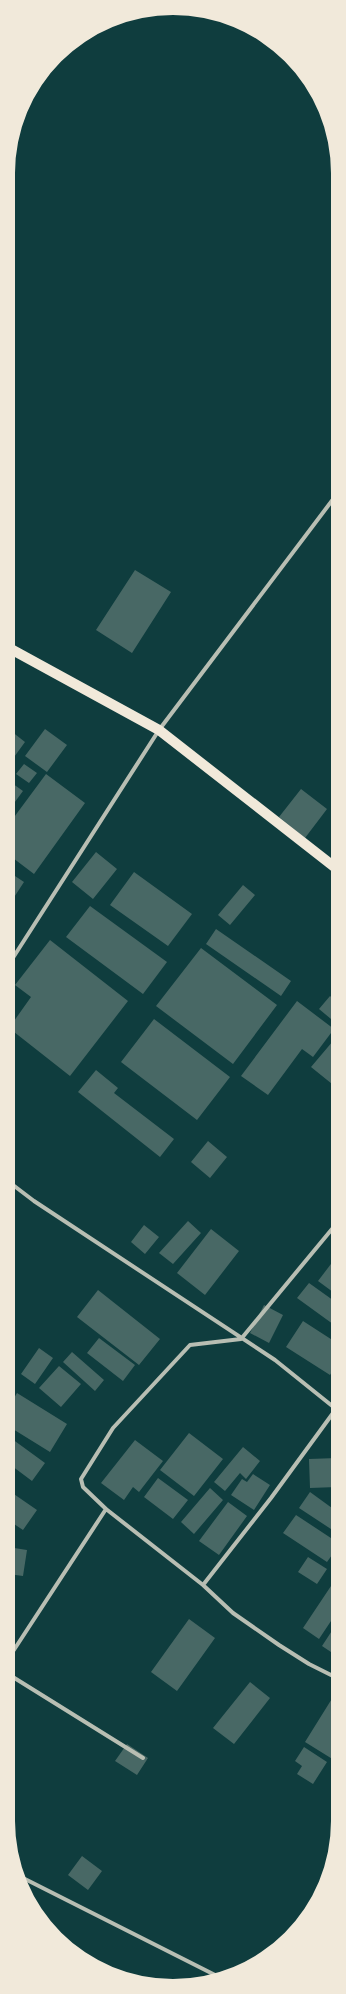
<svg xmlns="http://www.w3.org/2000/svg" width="346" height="1994" font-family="Bitter,serif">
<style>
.building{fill:#486865}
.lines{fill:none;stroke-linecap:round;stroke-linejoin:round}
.minor{stroke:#b8beb3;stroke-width:4}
.primary{stroke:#f1e9da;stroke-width:10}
</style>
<rect width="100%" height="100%" fill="#0f3d3e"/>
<path class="building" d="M135 570 171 592 132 653 96 630Z
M45 729 67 745 47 772 25 756Z
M11 731 25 742 9 764V734Z
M24 764 37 773 29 783 16 774Z
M46 774 85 803 34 874 9 855V824Z
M9 781 23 791 9 810Z
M301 789 327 809 305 838 279 817Z
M96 852 117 869 93 899 72 882Z
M9 872 24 882 9 905Z
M134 872 192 914 168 946 110 905Z
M243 885 255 895 230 925 218 915Z
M90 906 167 962 143 994 66 937Z
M216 929 291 981 281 996 206 944Z
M50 940 128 1001 70 1076 9 1028 31 997 15 985Z
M201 948 277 1005 233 1064 156 1006Z
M330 996 337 1002V1024L319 1009Z
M297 1001 334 1029 313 1057 302 1049 268 1095 241 1076Z
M154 1019 230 1077 197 1120 121 1062Z
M333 1041 337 1044V1088L311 1067Z
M96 1070 118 1088 114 1093 174 1139 160 1157 78 1092Z
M208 1141 227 1157 210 1178 191 1162Z
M188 1221 201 1233 173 1264 159 1253Z
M144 1225 159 1237 145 1254 131 1242Z
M211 1229 239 1251 205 1295 177 1273Z
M337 1256V1295L318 1281Z
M309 1283 337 1303V1327L297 1298Z
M98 1290 160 1339 139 1365 77 1317Z
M264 1305 283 1315 269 1343 250 1333Z
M303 1321 337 1343V1364L330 1375 286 1347Z
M99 1338 135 1365 123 1381 87 1353Z
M39 1348 53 1358 35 1384 21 1374Z
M72 1352 104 1380 95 1391 63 1362Z
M59 1366 81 1384 61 1407 39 1388Z
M17 1393 67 1424 50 1452 8 1426V1408Z
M189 1433 223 1459 194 1496 160 1470Z
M8 1436 45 1463 32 1481 8 1463Z
M135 1440 163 1461 139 1492 133 1487 124 1500 101 1483Z
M243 1447 260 1461 246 1479 240 1473 225 1491 214 1482Z
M337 1458V1487L310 1488 309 1459Z
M253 1474 270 1485 254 1510 231 1495 242 1479 247 1482Z
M158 1478 188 1500 173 1519 144 1497Z
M210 1488 223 1500 194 1534 181 1522Z
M8 1490 37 1510 23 1530 8 1520Z
M310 1492 332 1508 337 1501V1533L299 1508Z
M228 1502 247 1516 219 1555 199 1541Z
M296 1515 337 1542V1548L327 1562 283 1533Z
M8 1547 27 1550 23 1576 8 1574Z
M308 1557 327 1569 317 1584 298 1572Z
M337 1577V1612L319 1639 303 1628Z
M189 1619 215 1638 177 1691 151 1672Z
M337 1623V1656L322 1646Z
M250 1682 270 1698 234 1744 213 1728Z
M333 1697 337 1699V1755L334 1760 305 1742Z
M127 1744 148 1758 137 1775 115 1761Z
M304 1747 327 1762 313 1784 297 1774 302 1766 295 1761Z
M82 1856 102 1871 88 1890 68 1875Z"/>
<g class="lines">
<path class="minor" d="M9 964 159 730 337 494
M9 1182 34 1201 275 1360 336 1409 271 1498 203 1585
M106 1509 203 1585 233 1613 279 1645 309 1664 337 1678
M8 1659 106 1509 83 1487 81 1479 113 1428 190 1345 241 1339 337 1223
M8 1674 143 1758
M19 1876 221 1978"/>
<path class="primary" d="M9 648 159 730 337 869"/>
</g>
<path d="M0 0H346V1994H0ZM173 15H173A158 158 0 0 1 331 173V1821A158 158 0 0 1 173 1979H173A158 158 0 0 1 15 1821V173A158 158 0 0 1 173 15Z" fill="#f1e9da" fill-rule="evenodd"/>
</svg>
